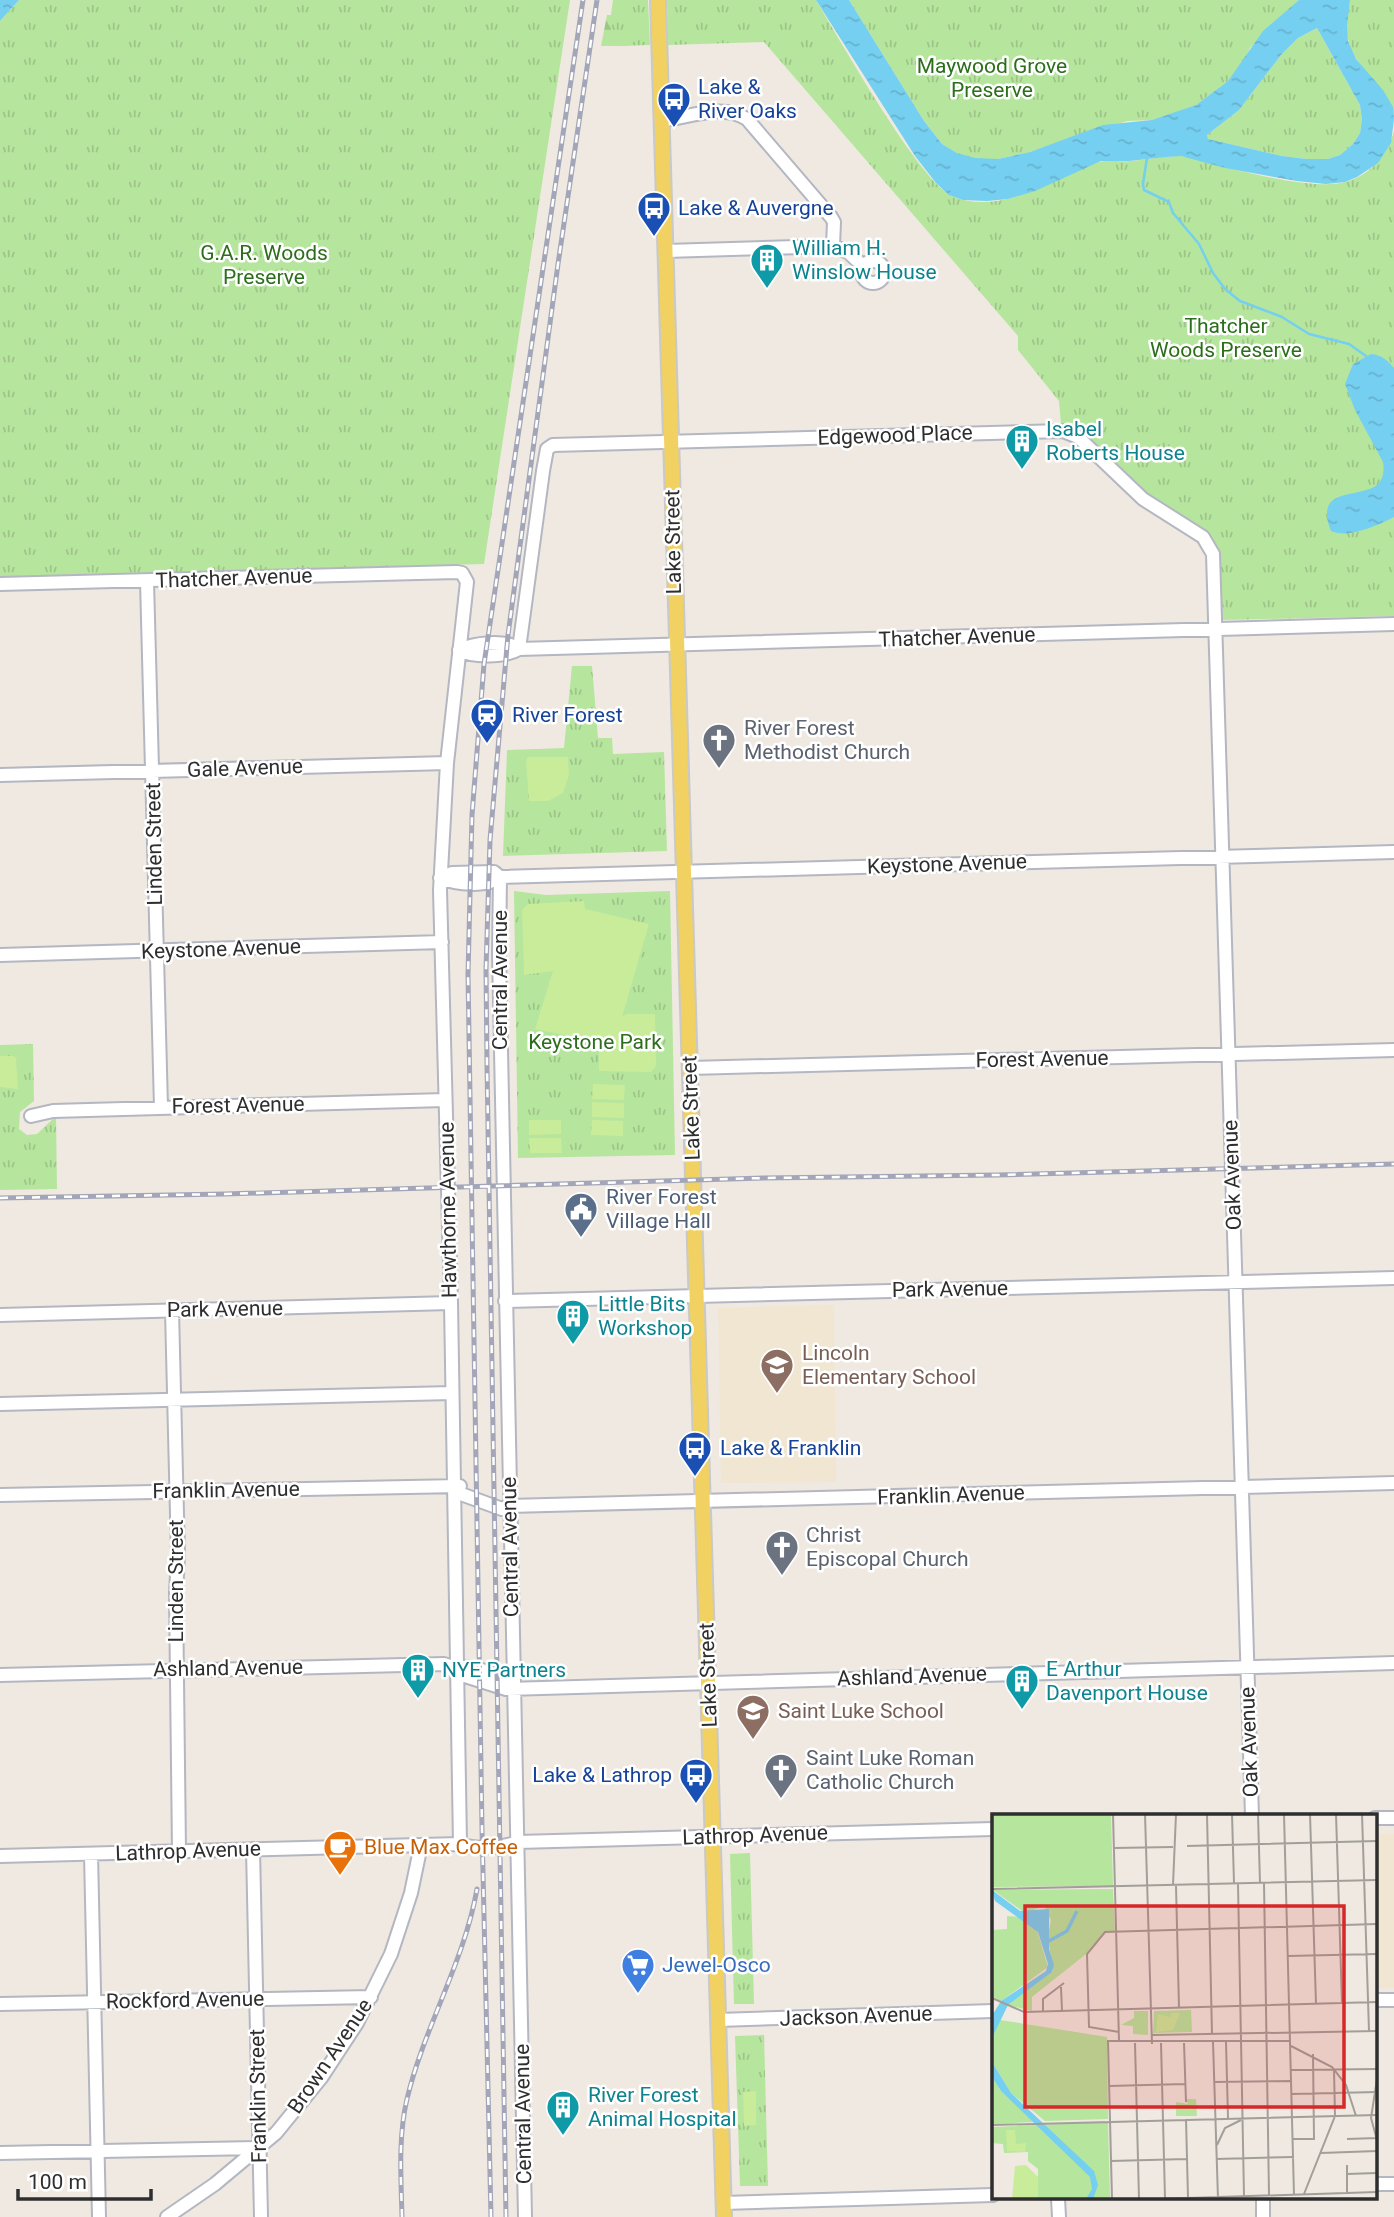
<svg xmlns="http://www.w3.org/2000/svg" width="1394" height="2217" font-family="Roboto,sans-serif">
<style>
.education{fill:#f0e6d1}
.forest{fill:url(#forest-firs)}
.park{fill:url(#park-tufts)}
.pitch{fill:#c9ec9a}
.water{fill:url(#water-ripples);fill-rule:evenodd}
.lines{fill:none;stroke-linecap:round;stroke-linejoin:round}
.stream{stroke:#75cff0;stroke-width:2.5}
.minor-casing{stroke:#b4b7c1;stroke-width:16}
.major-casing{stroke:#c9c9c9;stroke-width:18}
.minor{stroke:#fff;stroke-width:12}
.major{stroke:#f2d163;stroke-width:14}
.rail-casing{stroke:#a3a6b8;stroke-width:5}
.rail{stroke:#fff;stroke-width:2.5;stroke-dasharray:8;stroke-linecap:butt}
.labels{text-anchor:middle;stroke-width:5;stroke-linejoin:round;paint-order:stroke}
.park-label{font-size:21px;fill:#2c6e1b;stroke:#fff}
.transit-label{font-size:21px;fill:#164399;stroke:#fff;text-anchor:start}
.culture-label{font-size:21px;fill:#0d838f;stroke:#fff;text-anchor:start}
.street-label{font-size:21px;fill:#2e2e2e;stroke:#fff}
.worship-label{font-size:21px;fill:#5b616d;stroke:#fff;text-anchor:start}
.service-label{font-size:21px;fill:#4e5e75;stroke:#fff;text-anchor:start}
.education-label{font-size:21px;fill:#785e54;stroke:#fff;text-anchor:start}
.food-label{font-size:21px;fill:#c56008;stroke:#fff;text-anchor:start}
.shop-label{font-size:21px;fill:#366cbe;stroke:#fff;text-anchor:start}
.inset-river{fill:none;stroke:#75cff0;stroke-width:3.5}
.inset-road{fill:none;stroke:#a29e99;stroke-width:2}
.view{fill:#d62828;fill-opacity:0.15;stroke:#d62828;stroke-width:3.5}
.inset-edge{fill:none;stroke:#2e2e2e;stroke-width:3.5}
</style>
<defs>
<pattern id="forest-firs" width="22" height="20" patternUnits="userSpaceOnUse" patternTransform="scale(1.75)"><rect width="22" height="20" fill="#b6e59e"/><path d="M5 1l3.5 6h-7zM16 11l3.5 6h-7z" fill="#9dc588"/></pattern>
<pattern id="park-tufts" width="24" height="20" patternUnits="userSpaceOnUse" patternTransform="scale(1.75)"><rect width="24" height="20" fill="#b6e59e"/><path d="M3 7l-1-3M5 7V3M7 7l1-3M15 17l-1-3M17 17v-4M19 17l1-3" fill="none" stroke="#9dc588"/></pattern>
<pattern id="water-ripples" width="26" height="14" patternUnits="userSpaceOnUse" patternTransform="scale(1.75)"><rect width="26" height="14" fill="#75cff0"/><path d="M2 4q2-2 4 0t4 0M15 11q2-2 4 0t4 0" fill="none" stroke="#66b2ce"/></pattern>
</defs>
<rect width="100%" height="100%" fill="#efe9e1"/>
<path class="education" d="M834 1305 836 1482 721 1483 718 1308Z
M1375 1834H1394V1988H1375Z"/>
<path class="forest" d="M613 0H641L643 45 601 46 607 15H611Z"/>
<path class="park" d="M19 0H570L484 564 0 577V21Z
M616 0H648L650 45 609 46Z
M667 0H816C838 37 919 181 952 196 1000 217 1056 178 1099 162 1108 159 1120 162 1130 161 1146 160 1162 156 1178 156 1193 156 1209 164 1224 167 1253 174 1317 190 1345 182 1370 176 1388 154 1394 131V616L1223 620 1219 551 1212 537 1150 497 1078 429 1061 424 1059 401 1018 350V336L764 42 668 45Z
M849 0H1299L1250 48 1244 61 1228 81 1196 105 1170 115 1152 120 1127 121 1030 152 998 159H975L957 153 942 144 924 121Z
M1350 0H1394V119C1391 86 1354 71 1348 39 1345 26 1348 13 1350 0Z
M1317 28 1360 105 1362 121 1360 133 1353 144 1340 155 1328 159H1307L1282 156 1208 139 1207 135 1239 110 1281 55 1298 38Z
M572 666H592L598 738H612L613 754 664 752 667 851 503 856 507 750 564 748Z
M514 891 546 895 670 891 675 1155 518 1158Z
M33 1044 34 1101 20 1112 19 1129 27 1135 37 1134 56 1116 57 1189 0 1190V1045Z
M750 1853 754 2004H734L730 1854Z
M764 2035 768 2186H740L735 2036Z"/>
<path class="pitch" d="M528 757H568L569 775 563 793 548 801H529L526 761Z
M584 901 585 909 649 924 622 1017 627 1014H655L656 1066 651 1072 599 1071V1042L535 1029 553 971 524 975 522 910 528 904Z
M0 1056H14L16 1058 18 1089 0 1087Z
M593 1084 625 1085 624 1100 592 1099Z
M592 1102 624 1103V1118L592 1117Z
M529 1120H561V1134L529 1135Z
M592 1120 623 1121V1136L591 1135Z
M529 1138H561L562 1153H530Z
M756 2091V2125L744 2126 743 2092Z"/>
<path class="water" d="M0 0H19L0 21Z
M816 0H849L924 121 942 144 957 153 975 158 998 159 1030 152 1103 125 1152 120 1196 105 1228 81 1263 31 1299 0H1350L1347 26 1348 41 1356 59 1383 90 1393 107 1394 119 1391 143 1378 163 1357 177 1345 182 1326 184 1297 181 1225 168 1181 156 1166 157 1129 161H1101L1035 191 1008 199 987 201 963 200 949 195 936 183 915 156ZM1317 28 1360 105 1362 120 1360 133 1353 144 1340 155 1328 159H1307L1282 156 1208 139 1207 135 1239 110 1281 55 1298 38Z
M1371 354C1382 355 1387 360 1394 368V517C1379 525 1348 539 1331 531 1312 484 1364 500 1379 483 1384 477 1384 469 1383 462L1355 410 1345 384 1353 364Z"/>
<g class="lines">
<path class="stream" d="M1147 158 1143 184 1144 190 1169 202 1173 213 1199 244 1213 273 1225 289 1240 301 1282 317 1309 334 1349 344 1366 356"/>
<defs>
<path id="minor" d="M663 120C691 117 722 103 747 119L831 217 834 222 833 246 848 252 863 266
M666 251 833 246
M862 272a11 11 0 1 1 22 0a11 11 0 1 1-22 0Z
M147 581 161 1107
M0 584 457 572 462 573 467 582 447 763 440 890 451 1303 460 1844
M519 649 543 471 547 449 553 445 1063 431 1078 437 1143 499 1203 537 1213 554 1252 1816
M459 650C474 658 505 657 519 649L1394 624
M459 650C473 643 506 639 519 649
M0 775 447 763
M500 877 499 953 525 2217
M440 878C456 884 487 888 500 877L1394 852
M440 878 452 873 494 872 500 877
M0 955 442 942
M690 1068 1394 1050
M31 1116 53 1111 445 1100
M505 1301 1394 1278
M172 1311 178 1555 176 1593 179 1851
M0 1315 451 1303
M0 1404 452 1393
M453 1487 461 1494 502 1509 509 1506 1394 1483
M0 1495 460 1486
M456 1668C473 1664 501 1675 513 1687
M0 1675 444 1664 456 1668 465 1676 506 1689 1394 1663
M1375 1818H1394
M253 1849 261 2217
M91 1854 99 2217
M0 1856 460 1844C477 1850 501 1848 518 1842L993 1829
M1375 2000H1394
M0 2004 371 1997
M718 2020 993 2011
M0 2153 259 2148
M1375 2184H1394
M1058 2198 1059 2217
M1263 2198V2217
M724 2203 993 2195
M167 2217 215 2184 276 2133 321 2078 357 2023 391 1954 411 1893 421 1845"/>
<path id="major" d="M658 0 724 2217"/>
</defs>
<use href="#minor" class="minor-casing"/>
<use href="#major" class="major-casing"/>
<use href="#minor" class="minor"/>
<use href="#major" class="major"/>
<defs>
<path id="rail" d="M0 1198 225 1194 764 1178 997 1175 1394 1164
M402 2217C401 2178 398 2137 407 2099 424 2027 464 1963 477 1889
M491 2217 482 1829 468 974 472 815 484 664 583 0
M506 2217 487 1066 486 969 490 840 508 635 558 264 597 0"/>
</defs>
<use href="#rail" class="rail-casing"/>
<use href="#rail" class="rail"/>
</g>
<defs>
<symbol id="bus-pin" viewBox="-11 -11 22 30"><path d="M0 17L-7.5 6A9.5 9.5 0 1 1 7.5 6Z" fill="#1a4fb4" stroke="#fff"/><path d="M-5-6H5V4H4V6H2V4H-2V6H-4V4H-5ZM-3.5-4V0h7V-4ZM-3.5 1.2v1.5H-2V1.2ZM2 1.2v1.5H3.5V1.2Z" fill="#fff"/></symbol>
<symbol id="building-pin" viewBox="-11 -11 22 30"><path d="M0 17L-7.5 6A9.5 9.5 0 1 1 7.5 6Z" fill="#0f9aa8" stroke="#fff"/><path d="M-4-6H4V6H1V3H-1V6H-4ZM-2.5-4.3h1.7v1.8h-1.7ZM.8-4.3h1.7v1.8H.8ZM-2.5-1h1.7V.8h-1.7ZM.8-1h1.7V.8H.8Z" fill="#fff"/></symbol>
<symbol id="station-pin" viewBox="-11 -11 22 30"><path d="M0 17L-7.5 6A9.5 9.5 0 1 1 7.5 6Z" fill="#1a4fb4" stroke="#fff"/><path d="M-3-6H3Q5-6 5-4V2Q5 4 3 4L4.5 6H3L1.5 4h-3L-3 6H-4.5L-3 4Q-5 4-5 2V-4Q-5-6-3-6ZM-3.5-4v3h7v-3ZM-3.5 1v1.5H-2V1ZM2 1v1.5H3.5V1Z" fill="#fff"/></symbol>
<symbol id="church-pin" viewBox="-11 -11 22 30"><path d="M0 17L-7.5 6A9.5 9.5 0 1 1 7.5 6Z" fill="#6b7280" stroke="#fff"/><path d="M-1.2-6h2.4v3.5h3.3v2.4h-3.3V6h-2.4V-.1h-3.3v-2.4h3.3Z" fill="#fff"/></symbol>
<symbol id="civic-pin" viewBox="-11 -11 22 30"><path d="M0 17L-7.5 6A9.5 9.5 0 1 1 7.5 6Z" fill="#5c6f8a" stroke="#fff"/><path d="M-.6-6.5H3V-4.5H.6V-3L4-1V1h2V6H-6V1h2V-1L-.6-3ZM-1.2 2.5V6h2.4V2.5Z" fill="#fff"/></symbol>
<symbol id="school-pin" viewBox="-11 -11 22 30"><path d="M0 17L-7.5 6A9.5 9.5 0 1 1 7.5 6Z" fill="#8d6e63" stroke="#fff"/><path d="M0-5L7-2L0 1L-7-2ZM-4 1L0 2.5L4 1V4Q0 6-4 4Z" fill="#fff"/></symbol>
<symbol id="cafe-pin" viewBox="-11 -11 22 30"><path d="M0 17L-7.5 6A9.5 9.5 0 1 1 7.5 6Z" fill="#e8710a" stroke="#fff"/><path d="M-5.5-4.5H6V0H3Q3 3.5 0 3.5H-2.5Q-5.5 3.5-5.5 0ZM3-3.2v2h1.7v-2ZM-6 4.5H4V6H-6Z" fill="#fff"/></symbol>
<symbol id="supermarket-pin" viewBox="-11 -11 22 30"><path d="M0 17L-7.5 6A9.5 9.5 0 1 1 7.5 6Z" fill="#3f7fe0" stroke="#fff"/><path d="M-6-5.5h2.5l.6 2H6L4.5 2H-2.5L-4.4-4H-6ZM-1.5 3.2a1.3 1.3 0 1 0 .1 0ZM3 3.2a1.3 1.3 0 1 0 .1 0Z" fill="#fff"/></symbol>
</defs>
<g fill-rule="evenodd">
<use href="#bus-pin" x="655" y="80" width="38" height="52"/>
<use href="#bus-pin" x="635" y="189" width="38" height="52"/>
<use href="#building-pin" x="748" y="241" width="38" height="52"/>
<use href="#building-pin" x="1003" y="422" width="38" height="52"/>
<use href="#station-pin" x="468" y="696" width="38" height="52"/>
<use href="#church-pin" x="700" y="721" width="38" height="52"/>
<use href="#civic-pin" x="562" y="1190" width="38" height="52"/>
<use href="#building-pin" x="554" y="1297" width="38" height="52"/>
<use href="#school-pin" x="758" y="1346" width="38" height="52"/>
<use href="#bus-pin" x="676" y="1429" width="38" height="52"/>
<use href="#church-pin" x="763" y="1528" width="38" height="52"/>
<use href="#building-pin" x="399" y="1651" width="38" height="52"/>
<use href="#building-pin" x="1003" y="1662" width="38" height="52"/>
<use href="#school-pin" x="734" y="1692" width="38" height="52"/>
<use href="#church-pin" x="762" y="1751" width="38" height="52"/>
<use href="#bus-pin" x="677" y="1756" width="38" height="52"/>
<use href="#cafe-pin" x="321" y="1828" width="38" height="52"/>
<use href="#supermarket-pin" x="619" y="1946" width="38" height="52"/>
<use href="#building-pin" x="544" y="2088" width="38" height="52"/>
</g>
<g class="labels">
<g class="park-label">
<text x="992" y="73">Maywood Grove<tspan x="992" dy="24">Preserve</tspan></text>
<text x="264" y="260">G.A.R. Woods<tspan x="264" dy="24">Preserve</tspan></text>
<text x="1226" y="333">Thatcher<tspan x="1226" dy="24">Woods Preserve</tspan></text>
<text x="595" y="1049">Keystone Park</text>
</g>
<g class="transit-label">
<text x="698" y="94">Lake &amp;<tspan x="698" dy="24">River Oaks</tspan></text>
<text x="678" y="215">Lake &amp; Auvergne</text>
<text x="512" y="722">River Forest</text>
<text x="720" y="1455">Lake &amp; Franklin</text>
<text x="672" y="1782" text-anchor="end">Lake &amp; Lathrop</text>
</g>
<g class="culture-label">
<text x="792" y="255">William H.<tspan x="792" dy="24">Winslow House</tspan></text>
<text x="1046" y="436">Isabel<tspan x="1046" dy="24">Roberts House</tspan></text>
<text x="598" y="1311">Little Bits<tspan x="598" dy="24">Workshop</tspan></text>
<text x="1046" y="1676">E Arthur<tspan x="1046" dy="24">Davenport House</tspan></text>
<text x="442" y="1677">NYE Partners</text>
<text x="588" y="2102">River Forest<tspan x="588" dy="24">Animal Hospital</tspan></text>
</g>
<g class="street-label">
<text transform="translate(895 435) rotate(-2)" y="7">Edgewood Place</text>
<text transform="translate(673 542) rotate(-91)" y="7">Lake Street</text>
<text transform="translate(234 578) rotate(-2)" y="7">Thatcher Avenue</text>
<text transform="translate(957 637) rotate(-2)" y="7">Thatcher Avenue</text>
<text transform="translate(245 768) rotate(-2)" y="7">Gale Avenue</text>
<text transform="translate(154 844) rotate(-91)" y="7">Linden Street</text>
<text transform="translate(947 864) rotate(-2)" y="7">Keystone Avenue</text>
<text transform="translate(221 949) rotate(-2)" y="7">Keystone Avenue</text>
<text transform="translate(500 980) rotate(-90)" y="7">Central Avenue</text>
<text transform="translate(1042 1059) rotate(-1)" y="7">Forest Avenue</text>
<text transform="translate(238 1105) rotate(-1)" y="7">Forest Avenue</text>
<text transform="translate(691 1108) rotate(-92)" y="7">Lake Street</text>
<text transform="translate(1232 1175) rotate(-92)" y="7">Oak Avenue</text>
<text transform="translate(448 1210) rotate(-91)" y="7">Hawthorne Avenue</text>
<text transform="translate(950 1289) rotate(-1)" y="7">Park Avenue</text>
<text transform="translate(225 1309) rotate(-1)" y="7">Park Avenue</text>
<text transform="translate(226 1490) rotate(-1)" y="7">Franklin Avenue</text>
<text transform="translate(951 1495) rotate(-2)" y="7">Franklin Avenue</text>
<text transform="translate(510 1547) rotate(-91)" y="7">Central Avenue</text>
<text transform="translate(176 1581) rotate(-90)" y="7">Linden Street</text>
<text transform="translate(228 1668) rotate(-1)" y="7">Ashland Avenue</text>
<text transform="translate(708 1675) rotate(-92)" y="7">Lake Street</text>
<text transform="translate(912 1676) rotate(-2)" y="7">Ashland Avenue</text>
<text transform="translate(1249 1742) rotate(-92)" y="7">Oak Avenue</text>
<text transform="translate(755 1835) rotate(-2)" y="7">Lathrop Avenue</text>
<text transform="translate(188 1851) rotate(-2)" y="7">Lathrop Avenue</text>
<text transform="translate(185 2000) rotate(-1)" y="7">Rockford Avenue</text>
<text transform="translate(856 2016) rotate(-2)" y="7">Jackson Avenue</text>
<text transform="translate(330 2056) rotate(-56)" y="7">Brown Avenue</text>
<text transform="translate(258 2096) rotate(-91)" y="7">Franklin Street</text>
<text transform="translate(523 2114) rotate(-91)" y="7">Central Avenue</text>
</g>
<g class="worship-label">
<text x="744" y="735">River Forest<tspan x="744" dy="24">Methodist Church</tspan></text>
<text x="806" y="1542">Christ<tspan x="806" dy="24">Episcopal Church</tspan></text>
<text x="806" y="1765">Saint Luke Roman<tspan x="806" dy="24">Catholic Church</tspan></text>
</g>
<g class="service-label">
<text x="606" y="1204">River Forest<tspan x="606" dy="24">Village Hall</tspan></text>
</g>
<g class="education-label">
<text x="802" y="1360">Lincoln<tspan x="802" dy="24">Elementary School</tspan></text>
<text x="778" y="1718">Saint Luke School</text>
</g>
<g class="food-label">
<text x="364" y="1854">Blue Max Coffee</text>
</g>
<g class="shop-label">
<text x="662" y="1972">Jewel-Osco</text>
</g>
</g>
<g transform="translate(992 1814)">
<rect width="385" height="385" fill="#efe9e1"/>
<path d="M0 0H119L121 72 0 73ZM121 75 123 117 113 118 94 140 40 183V197L16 191 61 157 56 123 59 106 52 92 33 99 1 76ZM15 102 29 103 45 116 56 153 9 187 0 182V116L15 115ZM199 196 200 218 161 219 162 197ZM142 197H156V221L141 220V212L129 211 142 204ZM8 206 115 223 116 305 53 307 19 279 0 248V224ZM0 263 9 277 42 308 0 310ZM194 285H204L205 302H184V288L196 290ZM116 308 118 384 46 385V355L36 347V338L12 339 11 330 0 329V313Z" fill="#b6e59e"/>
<path d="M179 199H188L181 216 164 218 166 200 179 203ZM14 316H23L24 330 34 329 33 338 15 337ZM34 351 46 363V385H20L23 352Z" fill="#c9ec9a"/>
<path d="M0 76 28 97 57 95V135L62 151 60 158 16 191 0 224 1 200 9 187 54 157 56 150 46 118 3 87ZM0 248 19 279 102 357 106 371 101 385H94L100 375 98 363 9 277 0 263Z" fill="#75cff0"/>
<path class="inset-river" d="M55 128 75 117 85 97"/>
<path class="inset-road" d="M121 0 127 227M153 0 160 230M215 0 220 220M240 0 242 69M266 0 268 69M292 0 302 381M318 0 324 190M344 0 350 189M370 0 377 217M195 32 385 27M122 34 181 33M272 69 277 381M246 70 252 382M181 71 184 0M184 72 187 194M0 75 385 66M296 142 385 140M69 173 70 197M0 184 32 198 385 188M51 198V185L72 169M127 218 97 213 95 140 113 118 385 110M160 221 385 217M221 228 226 385M234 228 236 304M143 229 147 385M169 229 173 384M192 229 194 288M299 232 340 253 354 271 364 302M299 256 385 255M385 265 379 304 385 326M222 268 300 267M117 272 193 270M300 280 385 278M194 305 196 384M0 311 385 301M301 325H322L321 240M355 325 385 324M225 331 233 314 249 306M329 339 385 337M224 345 302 343M119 347 195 345M355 351V379M355 360 385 359M312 380 343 302 342 256M120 385 116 227H298M165 385 385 378"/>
<path class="view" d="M33 92H352V293H33Z"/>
<rect width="385" height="385" class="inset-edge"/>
</g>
<path d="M18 2189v10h133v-10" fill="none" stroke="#2e2e2e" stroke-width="3.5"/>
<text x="28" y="2189" font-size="21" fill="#2e2e2e" stroke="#ffffff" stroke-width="5" paint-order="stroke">100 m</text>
</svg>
